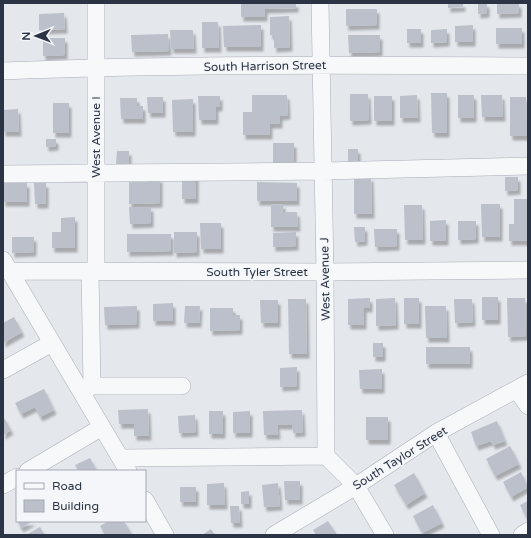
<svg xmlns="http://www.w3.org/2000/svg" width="531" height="538" font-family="'Varela Round',sans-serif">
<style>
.building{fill:#bbc0ca;filter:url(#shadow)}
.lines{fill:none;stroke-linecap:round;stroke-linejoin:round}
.minor-casing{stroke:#a9aeb7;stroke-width:18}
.minor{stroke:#f7f8fa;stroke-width:17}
.labels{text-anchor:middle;stroke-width:3.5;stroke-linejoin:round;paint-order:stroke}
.street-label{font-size:12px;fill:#2b3445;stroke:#f4f6f9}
</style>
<defs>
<filter id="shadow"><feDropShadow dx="2.5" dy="4.5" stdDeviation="1" flood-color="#0004"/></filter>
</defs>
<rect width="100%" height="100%" fill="#e4e7ec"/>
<path class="building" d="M241 3H296V8L265 9V17H241Z
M448 3H463V7L448 8Z
M478 3H487V13L478 14Z
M497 3H519V13L497 14Z
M346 9H377V25L346 26Z
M64 13 65 29 39 30V14Z
M289 16 290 47 274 48V35H270V17Z
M202 22H218L219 48H202Z
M261 25V47H224L223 26Z
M473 25V42H455V26Z
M496 28H522V44H496Z
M407 29H421V43H407Z
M447 29V42L431 43V30Z
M170 30H193L194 49H171Z
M168 34 169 51 132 52 131 35Z
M348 35H380V52L349 53Z
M43 38H65V55L43 56Z
M431 93H447V133H432Z
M350 94H368L369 120 350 121Z
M252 95H287L288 115 280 116V124H270V135H243V112H252Z
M417 95 418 118H400V96Z
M458 95H474V118H458Z
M481 95H502L503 117H482Z
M198 96H220V107H216V120H199Z
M374 96H392V121H374Z
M147 97H163V113H148Z
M510 97H526L527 136H510Z
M120 98H137V106H143V119H121Z
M193 99V132H173L172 100Z
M53 103H69V133H53Z
M18 109 19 132H3V110Z
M46 139H56V146L46 147Z
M273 143H294V165H273Z
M348 149H358V163H348Z
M117 151H129V164H116Z
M196 175V199H182V176Z
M354 177H371L372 214H354Z
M505 177H518V190L505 191Z
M147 178H160V203L129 204V182H148Z
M257 182 297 183V201H257Z
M3 183H27V202H3Z
M34 183H46V204H35Z
M514 199H528V241H509V224H514Z
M283 204V212H297L298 227H271V205Z
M481 204H500V237H482Z
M404 205H422L423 240H405Z
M129 207H151V223L130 224Z
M75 217V248H52V232H61V218Z
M446 220V241H430V221Z
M458 221H476V239L458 240Z
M200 223H221V249H201Z
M354 227H365V241L355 242Z
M374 229H397V246L375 247Z
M174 232H197V252L174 253Z
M296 232V246L273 247V233Z
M127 234H171V251L127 252Z
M12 237H34V252L12 253Z
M482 297H498V320H482Z
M370 298V308H364V325H348V299Z
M395 298 396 325 376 326V299Z
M404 298H419V324H404Z
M507 298H525L526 336 508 337Z
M288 299H306L307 354H289Z
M454 299H472L473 322 455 323Z
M260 300H278V323H261Z
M173 303V321H153V304Z
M137 306V324L105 325 104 307Z
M185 306H200L199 323H184Z
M425 306H446L447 338H426Z
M210 308H233V315H240V330L210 331Z
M14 317 22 332 3 343V323Z
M373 343H383V357H373Z
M426 347H470V364H426Z
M297 367V386L280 387V368Z
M382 369V389H360L359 370Z
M44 389 54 410 40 417 35 407 21 414 15 403Z
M148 409 149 436H134V424H119L118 410Z
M302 410 303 432 293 433 292 425H277L278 435H264L263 411Z
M209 411H223V434H209Z
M250 411V433H233V412Z
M195 415 196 432 179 433 178 416Z
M3 416 11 430 3 435Z
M366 417H388V440H366Z
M497 421 505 441 493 445 491 441 476 446 471 432Z
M510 446 519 464 495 476 486 459Z
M90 458 97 471H78L75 465Z
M521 472 528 487 511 497 503 482Z
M414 473 425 493 406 505 394 485Z
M284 481H300V500H285Z
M224 483 225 505H207V484Z
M278 483 280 506 264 507 262 485Z
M180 487H196V502H180Z
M249 491V504H241V492Z
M528 501V516L526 517 520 505Z
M433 505 442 523 422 533 413 516Z
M230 506H239L240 523H231Z
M17 521H33L21 528Z
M109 521H124L131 533 128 535H105L100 526Z
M328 521 337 535H316L313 530Z
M40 527 45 535H26Z
M211 529 215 535H202Z"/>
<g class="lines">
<defs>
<path id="minor" d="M96 3V271
M320 3 325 272 326 456 356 486 385 535
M3 71C178 64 353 65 528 66
M3 174 323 171 528 166
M3 260 128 471
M10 271 325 272 528 270
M3 370 52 343
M92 386H182
M517 390 528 406
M82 392 92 386 90 271
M436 433 491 535
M121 458 326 456
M28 471 102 427
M3 485 17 477
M145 500 165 535
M274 535 356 486 436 433 528 383
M522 535 528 531"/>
</defs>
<use href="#minor" class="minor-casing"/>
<use href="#minor" class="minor"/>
</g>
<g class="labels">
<g class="street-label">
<text transform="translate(265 66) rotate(-1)" y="4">South Harrison Street</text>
<text transform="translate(96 137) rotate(-90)" y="4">West Avenue I</text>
<text x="257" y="276">South Tyler Street</text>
<text transform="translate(325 279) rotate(-91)" y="4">West Avenue J</text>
<text transform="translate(400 458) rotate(-32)" y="4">South Taylor Street</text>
</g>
</g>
<rect width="531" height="538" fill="none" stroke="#2b3445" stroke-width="8"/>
<rect x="16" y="470" width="130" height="52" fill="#f4f6f9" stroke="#a4a8b1"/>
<rect x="24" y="483" width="20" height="6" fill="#f7f8fa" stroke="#a4a8b1"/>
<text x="52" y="490" font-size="12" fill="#2b3445">Road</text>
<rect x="24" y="500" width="20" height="12" fill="#bbc0ca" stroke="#a4a8b1"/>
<text x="52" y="510" font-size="12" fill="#2b3445">Building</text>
<g transform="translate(36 36) rotate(269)" stroke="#f4f6f9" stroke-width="3" paint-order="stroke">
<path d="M0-3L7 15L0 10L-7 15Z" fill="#2b3445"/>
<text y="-6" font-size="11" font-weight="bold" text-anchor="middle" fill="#2b3445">N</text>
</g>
</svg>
